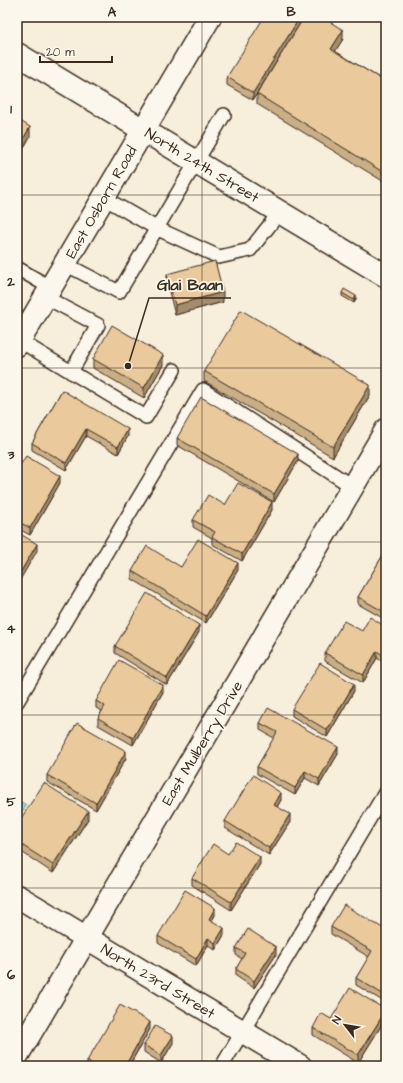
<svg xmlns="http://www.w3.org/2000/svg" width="403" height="1083" font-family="'Architects Daughter',sans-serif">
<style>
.water{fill:#91dbf3;stroke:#6f949e}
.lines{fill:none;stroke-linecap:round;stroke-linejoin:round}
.lane-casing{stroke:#3b2a1e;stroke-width:16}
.street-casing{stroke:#3b2a1e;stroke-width:25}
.secondary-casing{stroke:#3b2a1e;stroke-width:25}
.lane{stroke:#fbf7ec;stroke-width:13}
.street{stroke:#fbf7ec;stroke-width:22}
.secondary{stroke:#fbf7ec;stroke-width:22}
.wall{fill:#c9ae86;stroke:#3b2a1e}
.shaded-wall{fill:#a48d6d;stroke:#3b2a1e}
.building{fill:#eaca9c;stroke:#3b2a1e}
.grid{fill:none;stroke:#3b2a1e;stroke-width:1;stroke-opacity:0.55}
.labels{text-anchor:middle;stroke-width:3.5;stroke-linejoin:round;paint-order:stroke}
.street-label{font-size:15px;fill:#3b2a1e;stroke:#fbf7ec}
.leader{fill:none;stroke:#3b2a1e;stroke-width:1.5}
.callout-dot{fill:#3b2a1e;stroke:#fbf7ec;stroke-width:1.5}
.callout-label{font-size:16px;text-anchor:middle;font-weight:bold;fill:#3b2a1e;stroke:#fbf7ec;stroke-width:3.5;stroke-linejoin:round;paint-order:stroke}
.neatline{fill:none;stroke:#3b2a1e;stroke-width:1.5}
.grid-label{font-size:13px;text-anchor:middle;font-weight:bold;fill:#3b2a1e}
</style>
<rect width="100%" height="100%" fill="#f8eedc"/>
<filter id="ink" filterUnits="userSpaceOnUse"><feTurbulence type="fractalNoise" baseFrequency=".025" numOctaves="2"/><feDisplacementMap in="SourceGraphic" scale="8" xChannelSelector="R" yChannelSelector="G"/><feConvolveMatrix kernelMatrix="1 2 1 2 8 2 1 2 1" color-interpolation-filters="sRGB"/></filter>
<g filter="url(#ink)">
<path class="water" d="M17 799 26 805 19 817 17 816Z"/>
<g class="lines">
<defs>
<path id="lane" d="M104 198 156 228 219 257 250 250 280 212
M65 264 119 292 224 115
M17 268 51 288
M45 297 98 325 71 372
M20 341 146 417 174 370
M374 451 386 459
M17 702 203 390 353 487
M222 1066 386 791"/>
<path id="street" d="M17 896 300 1066
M17 1056 386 430"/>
<path id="secondary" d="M17 54 386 276
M17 345 210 17"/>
</defs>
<use href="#lane" class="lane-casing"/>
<use href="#street" class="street-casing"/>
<use href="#secondary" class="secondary-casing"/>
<use href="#lane" class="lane"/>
<use href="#street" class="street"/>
<use href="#secondary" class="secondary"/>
</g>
<path class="wall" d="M109 17H119L116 21Z
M343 39 335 51 386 82V183L257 104V94L272 70 253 100 227 85V77Z
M167 274 223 302 175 315 167 284Z
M342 293 356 299 354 303 342 296Z
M93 359 163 365 144 398 93 368Z
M204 371 370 395 333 457 204 381Z
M62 390 128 436 118 454 86 436 66 470 32 450V443Z
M177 438 298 461 274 502 177 445Z
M17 470 60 483 30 535 17 528Z
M225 505 272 510 242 561 212 544V538L193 527V520Z
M386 550V620L358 604V597Z
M181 567 238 570 206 623 132 579V571Z
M386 627V664L377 658 363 683 325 661V653L362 631Z
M199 632 167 685 115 653V646Z
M354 691 327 737 292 716V709Z
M163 692 133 745 98 725V718L102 711 96 708V701Z
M260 723 338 754 319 786 305 778 295 795 257 774V767L274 738 260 730Z
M126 758 96 810 47 782V775Z
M281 800 277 807 290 822 269 855 225 828V821Z
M88 819 53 873 17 849V822L18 823Z
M228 854 260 864 231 910 192 885V878Z
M215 915 212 921 224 935 215 950 208 945 196 966 158 943V936Z
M331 927 386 930V1003L356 985V978L369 957 331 934Z
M236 948 276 955 254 988 236 976V969L242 959 236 955Z
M386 1018 358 1063 313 1035V1028L331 1019Z
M150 1029 129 1066H87V1061Z
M173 1043 161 1063 144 1052V1045Z"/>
<path class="shaded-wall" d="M116 17H119L116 21Z
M300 17H304L253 100V93Z
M343 30V39L331 58V49Z
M30 127V137L17 160V150Z
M223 292V302L175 315V305Z
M356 296V299L354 303V300Z
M163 355V365L144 398V388Z
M370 385V395L333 457V447Z
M86 429V436L66 470V463Z
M128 429V436L118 454V447Z
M298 454V461L274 502V494Z
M60 476V483L30 535V528Z
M272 502V510L242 561V554Z
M37 544V551L17 585V578Z
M238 563V570L206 623V616Z
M199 625V632L167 685V678Z
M377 651V658L363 683V675Z
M354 684V691L327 737V730Z
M163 685V692L133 745V738Z
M338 747V754L319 786V779Z
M126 751V758L96 810V803Z
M305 771V778L295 795V788Z
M281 793V800L274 812V805Z
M88 811V819L53 873V865Z
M290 814V822L269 855V848Z
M260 857V864L231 910V902Z
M215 908V915L209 926V919Z
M224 928V935L215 950V943Z
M208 938V945L196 966V959Z
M276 947V955L254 988V981Z
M386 1010V1018L358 1063V1055Z
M150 1022V1029L129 1066H125Z
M173 1036V1043L161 1063V1055Z"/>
<path class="building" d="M264 17H300L253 93 227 77Z
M304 17H322L343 30 331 49 386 82V174L257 94Z
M17 119 30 127 17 150Z
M215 261 223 292 175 305 167 274Z
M344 289 356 296 354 300 342 293Z
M241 310 370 385 333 447 204 371Z
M112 325 163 355 144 388 93 359Z
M62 390 128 429 118 447 86 429 66 463 32 443Z
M201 397 298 454 274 494 177 438Z
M26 456 60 476 30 528 17 521V470Z
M238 483 272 502 242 554 212 537 215 532 193 520 208 495 225 505Z
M17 532 37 544 17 578Z
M198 539 238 563 206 616 132 571 147 546 181 567Z
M386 550V613L358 597Z
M147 593 199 625 167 678 115 646Z
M370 617 386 627V657L377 651 363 675 325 653 344 621 362 631Z
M119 660 163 685 133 738 98 718 105 706 96 701Z
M320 663 354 684 327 730 292 709Z
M268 708 338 747 319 779 305 771 295 788 257 767 277 732 260 723Z
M77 723 126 751 96 803 47 775Z
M253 775 281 793 274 805 290 814 269 848 225 821Z
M44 783 88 811 53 865 17 842V822L18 823Z
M236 842 260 857 231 902 192 878 213 844 228 854Z
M185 890 215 908 209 919 224 928 215 943 208 938 196 959 158 936Z
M344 905 386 930V996L356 978 372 951 331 927Z
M248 929 276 947 254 981 236 969 245 953 236 948Z
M350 988 386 1010 358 1055 313 1028 321 1013 331 1019Z
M120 1005 150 1022 125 1066H96L87 1061Z
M155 1026 173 1036 161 1055 144 1045Z"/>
</g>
<path class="grid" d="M202 17V1066M17 195H386M17 368H386M17 542H386M17 715H386M17 888H386"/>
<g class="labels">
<g class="street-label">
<text transform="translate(202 165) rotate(31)" y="5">North 24th Street</text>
<text transform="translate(101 202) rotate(-60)" y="5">East Osborn Road</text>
<text transform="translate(202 743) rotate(-59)" y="5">East Mulberry Drive</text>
<text transform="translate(158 981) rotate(31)" y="5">North 23rd Street</text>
</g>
</g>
<path class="leader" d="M128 366L149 298H231"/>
<circle class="callout-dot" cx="128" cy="366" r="4"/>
<g class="callout-label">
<text x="190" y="290">Glai Baan</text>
</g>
<rect width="403" height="1083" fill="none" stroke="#fbf7ec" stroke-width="44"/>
<g transform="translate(345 1025) rotate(301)" stroke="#fbf7ec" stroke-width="3" paint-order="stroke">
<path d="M0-3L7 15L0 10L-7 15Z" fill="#3b2a1e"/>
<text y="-6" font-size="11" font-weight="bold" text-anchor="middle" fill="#3b2a1e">N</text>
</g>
<path d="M40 56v6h72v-6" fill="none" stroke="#3b2a1e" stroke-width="2"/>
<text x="46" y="56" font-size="12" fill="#3b2a1e" stroke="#fbf7ec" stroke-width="3" paint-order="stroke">20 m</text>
<rect x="22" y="22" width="359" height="1039" class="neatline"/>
<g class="grid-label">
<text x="112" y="16">A</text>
<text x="291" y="16">B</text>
<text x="11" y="113">1</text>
<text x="11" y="286">2</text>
<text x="11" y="459">3</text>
<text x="11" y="633">4</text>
<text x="11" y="806">5</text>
<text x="11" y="979">6</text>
</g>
</svg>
